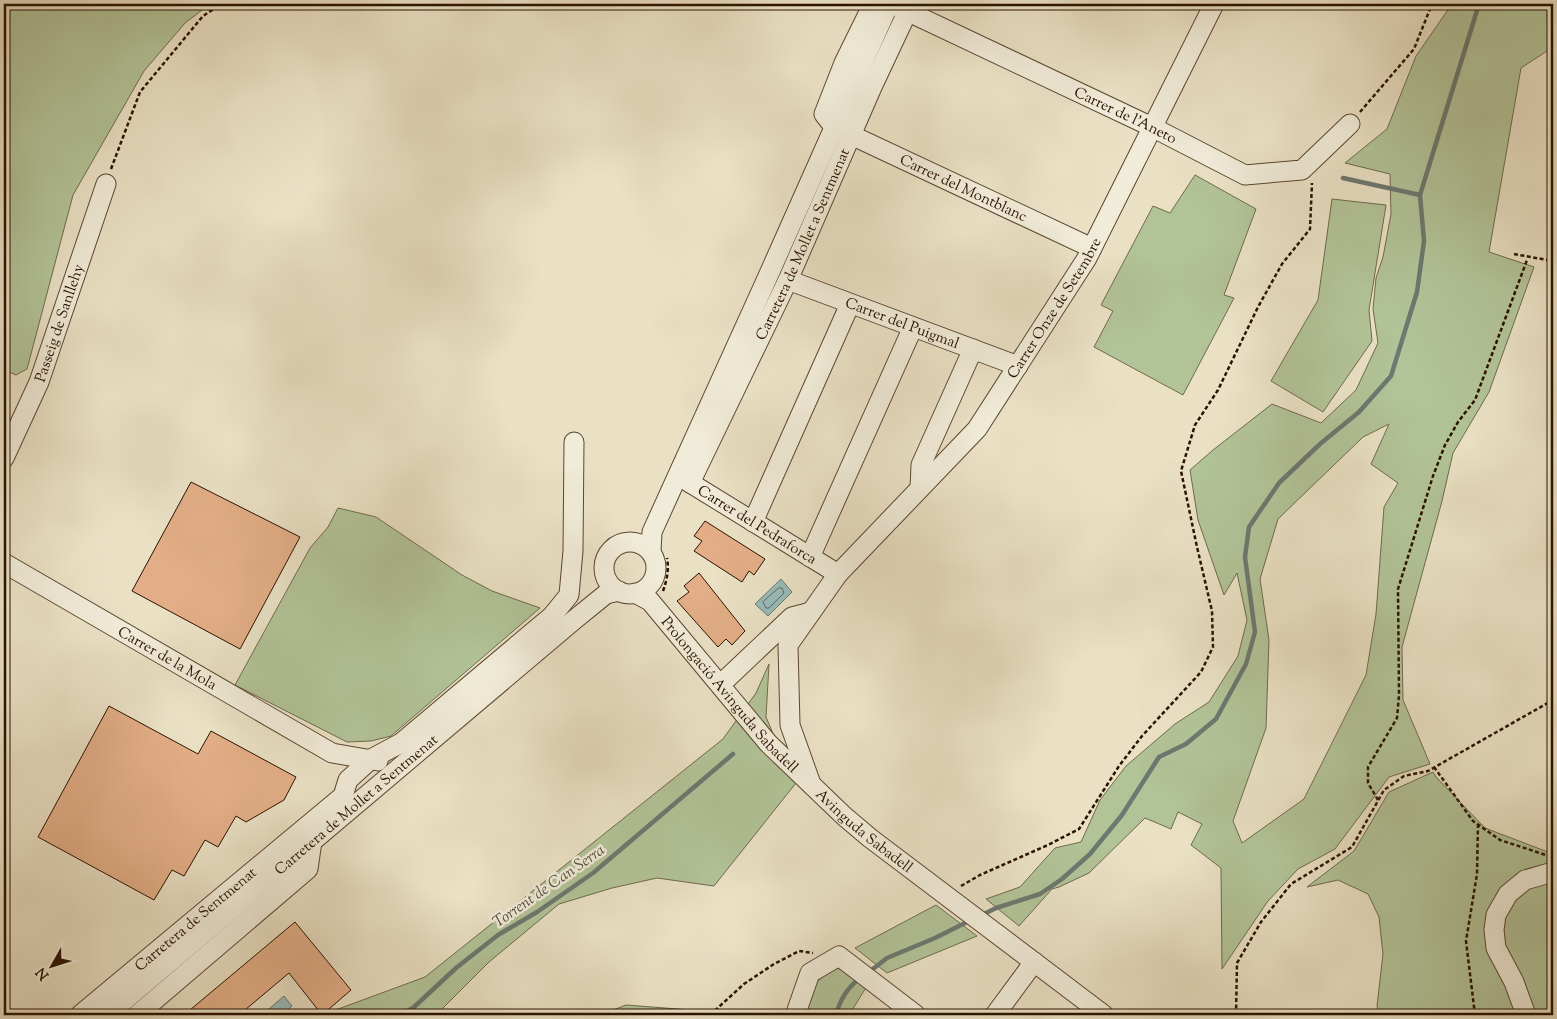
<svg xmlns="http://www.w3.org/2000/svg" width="1557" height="1019" font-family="'Sorts Mill Goudy',serif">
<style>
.green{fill:#b2c398;stroke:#6e6a4c;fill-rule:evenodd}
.water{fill:#98bcba;stroke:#6c7870}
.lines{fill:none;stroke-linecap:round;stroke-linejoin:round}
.shore{stroke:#61675d;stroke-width:1}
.stream{stroke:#6c7870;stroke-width:4.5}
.building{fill:#e3ae87;stroke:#2a1200}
.minor-casing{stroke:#5a4631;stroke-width:21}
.path{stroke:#2a1200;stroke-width:2.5;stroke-dasharray:4 2.5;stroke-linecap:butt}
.minor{stroke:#f1ecd9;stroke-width:19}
.labels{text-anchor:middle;stroke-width:5;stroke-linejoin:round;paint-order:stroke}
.street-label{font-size:15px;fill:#2a1200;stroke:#f1ecd9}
.water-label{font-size:16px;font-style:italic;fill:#504e41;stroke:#f1ecd9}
</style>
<rect width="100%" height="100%" fill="#eae1c5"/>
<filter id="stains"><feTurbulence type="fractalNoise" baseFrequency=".004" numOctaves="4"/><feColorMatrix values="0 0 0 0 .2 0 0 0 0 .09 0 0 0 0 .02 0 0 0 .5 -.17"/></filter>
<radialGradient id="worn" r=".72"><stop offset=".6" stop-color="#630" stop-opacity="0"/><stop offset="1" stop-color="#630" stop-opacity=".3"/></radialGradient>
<path class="green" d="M4 4H210L185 23 144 71 73 195 27 369 16 375 4 370Z
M1452 4H1553V47L1521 68 1489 252 1534 267 1489 392 1453 453 1442 501 1402 647 1403 700 1430 764 1389 777 1335 849 1298 869 1268 901 1222 969 1221 868 1191 845 1202 824 1178 812 1171 829 1145 818 1089 873 1059 887 1052 889 1019 926 986 899 1020 887 1055 848 1081 842 1100 800 1126 766 1175 724 1209 702 1238 656 1247 620 1237 573 1224 595 1198 520 1190 470 1213 450 1272 404 1321 423 1356 390 1378 343 1373 309 1376 278 1383 257 1391 214 1390 174 1345 163 1387 129 1416 56ZM1389 424 1371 464 1398 483 1384 507 1376 614 1366 675 1304 799 1242 843 1233 821 1266 728 1269 640 1260 579 1278 519 1363 437Z
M1195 175 1256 209 1224 295 1234 298 1183 395 1094 347 1113 311 1101 305 1153 206 1170 213Z
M1332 199 1386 205 1369 310 1372 341 1323 412 1271 381 1318 300Z
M338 508 376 517 462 575 492 591 540 608 391 736 371 741 347 742 235 685 310 548 328 527Z
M769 664 766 717 772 731 782 765 796 783 714 886 657 878 612 888 559 904 489 962 442 1009 433 1015H322L425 977 723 739 756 693Z
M1433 772 1436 777 1485 828 1553 854V867L1496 904 1521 1015H1380L1377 1006 1383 954 1379 917 1368 894 1338 880 1307 887 1354 851 1389 792Z
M1553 878V1015H1531L1504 949 1500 928 1504 913 1515 897 1531 885Z
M936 905 977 936 887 973 855 948Z
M833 967 847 971 867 986 849 1015H804L815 984Z
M626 1005 691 1010 690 1015H600Z"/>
<path class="water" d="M781 579 792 592 768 616 755 604Z
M284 996 292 1006 282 1015H262Z"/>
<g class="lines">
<path class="shore" d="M779 588H782L784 593 769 608H766L763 602Z"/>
<path class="stream" d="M1343 178 1420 195
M980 916 996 908 1040 894 1062 879 1090 854 1122 815 1159 757 1186 744 1216 719 1246 664 1255 632 1245 557 1249 527 1279 483 1320 444 1359 412 1391 376 1417 292 1424 241 1420 195 1479 4
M869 972 887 958 935 938 971 920
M399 1015 413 1008 456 968 498 935 537 912 593 873 733 754
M836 1015C840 999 847 988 860 978"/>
</g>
<path class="building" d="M191 482 300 537 240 649 132 591Z
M705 521 765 559 754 575 749 571 742 582 694 551 702 541 694 536Z
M699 573 745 631 732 645 726 639 718 647 677 601 689 592 684 586Z
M109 706 198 754 211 731 296 777 284 800 246 822 236 816 218 847 205 840 184 876 172 870 154 900 38 837Z
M295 922 351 990 322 1015 289 973 239 1015H184Z"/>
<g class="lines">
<defs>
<g id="minor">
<path id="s1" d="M873 4 844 63 824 114 834 127 1092 248"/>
<path id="s2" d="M896 6 1152 127 1245 175 1302 170 1350 124"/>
<path id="s3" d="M788 280 1018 366"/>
<path id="s4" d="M4 458 39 382 106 184"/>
<path id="s5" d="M679 476 838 574"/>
<path id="s6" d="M690 483 788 280 872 87 911 4"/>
<path d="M920 488 921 465 973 349"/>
<path d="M753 522 850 304"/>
<circle cx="630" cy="568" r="26"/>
<path d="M651 552 652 532 769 274 889 4"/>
<path d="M810 557 913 327"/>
<path id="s7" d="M4 563 332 753 378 761"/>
<path id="s8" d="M635 593 650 601 768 743 844 816 870 838 1104 1015"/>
<path d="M721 684 792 617 811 612"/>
<path id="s9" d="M811 784 790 725 788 645 838 574 977 429 1087 258 1214 4"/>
<path id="s10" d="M80 1015 343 796 348 780 371 759 401 743 552 616 569 595 573 551 574 442"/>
<path id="s11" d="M107 1015 574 620 606 594 619 591"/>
<path d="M137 1015 308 869 312 841"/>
<path d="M797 1015V1010L810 973 839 956 916 1015"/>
<path d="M995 1015 1034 962"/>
<path d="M1526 1015 1514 982 1496 948 1494 930 1496 915 1508 894 1525 880 1553 872"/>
</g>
</defs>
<use href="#minor" class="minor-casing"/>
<path class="path" d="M1360 112 1414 49 1432 4
M111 169 140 92 203 16 221 4
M1514 254 1553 261
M663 591C667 580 669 569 667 558
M1434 767 1473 821 1500 840 1549 856
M1378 800 1368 783V767L1397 718 1399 695 1398 589 1433 476 1445 445 1458 422 1475 400 1527 260
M961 886 980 875 1048 845 1079 829 1119 766 1142 736 1201 672 1213 647 1212 611 1197 547 1181 471 1195 425 1218 390 1258 307 1282 264 1310 229 1312 183
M710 1015 744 984 774 964 799 951 813 953
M1236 1015 1237 963 1261 922 1291 884 1352 847 1384 790 1404 776 1428 771 1553 700
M1475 1015 1466 941 1477 874 1478 824"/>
<use href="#minor" class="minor"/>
</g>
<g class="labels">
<g class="street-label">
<text dy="5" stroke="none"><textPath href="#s2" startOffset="254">Carrer de l'Aneto</textPath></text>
<text dy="5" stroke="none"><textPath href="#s1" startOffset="280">Carrer del Montblanc</textPath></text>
<text dy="5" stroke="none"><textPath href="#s6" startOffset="264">Carretera de Mollet a Sentmenat</textPath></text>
<text dy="5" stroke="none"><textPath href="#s9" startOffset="574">Carrer Onze de Setembre</textPath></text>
<text dy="5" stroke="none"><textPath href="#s4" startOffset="146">Passeig de Sanllehy</textPath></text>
<text dy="5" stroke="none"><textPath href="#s3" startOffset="122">Carrer del Puigmal</textPath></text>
<text dy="5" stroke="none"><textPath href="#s5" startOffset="92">Carrer del Pedraforca</textPath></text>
<text dy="5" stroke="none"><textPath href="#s7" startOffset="189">Carrer de la Mola</textPath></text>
<text dy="5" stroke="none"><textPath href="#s8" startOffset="140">Prolongació Avinguda Sabadell</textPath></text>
<text dy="5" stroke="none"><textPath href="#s11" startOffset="326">Carretera de Mollet a Sentmenat</textPath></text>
<text dy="5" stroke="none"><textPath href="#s8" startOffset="332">Avinguda Sabadell</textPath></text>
<text dy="5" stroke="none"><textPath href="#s10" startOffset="150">Carretera de Sentmenat</textPath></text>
</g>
<g class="water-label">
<text transform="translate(548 885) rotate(-35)" y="6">Torrent de Can Serra</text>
</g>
</g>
<rect width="1557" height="1019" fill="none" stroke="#eae1c5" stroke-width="20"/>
<rect x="5" y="5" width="1547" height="1009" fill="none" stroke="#2a1200" stroke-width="2.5"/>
<rect x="10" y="10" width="1537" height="999" fill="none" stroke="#2a1200"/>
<g transform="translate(52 966) rotate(231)" stroke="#f1ecd9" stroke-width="4" paint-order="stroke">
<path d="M0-4L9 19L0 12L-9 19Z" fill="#2a1200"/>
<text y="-8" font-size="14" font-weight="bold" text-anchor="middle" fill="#2a1200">N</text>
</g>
<rect width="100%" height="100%" filter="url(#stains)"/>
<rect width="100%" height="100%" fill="url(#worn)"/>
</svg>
